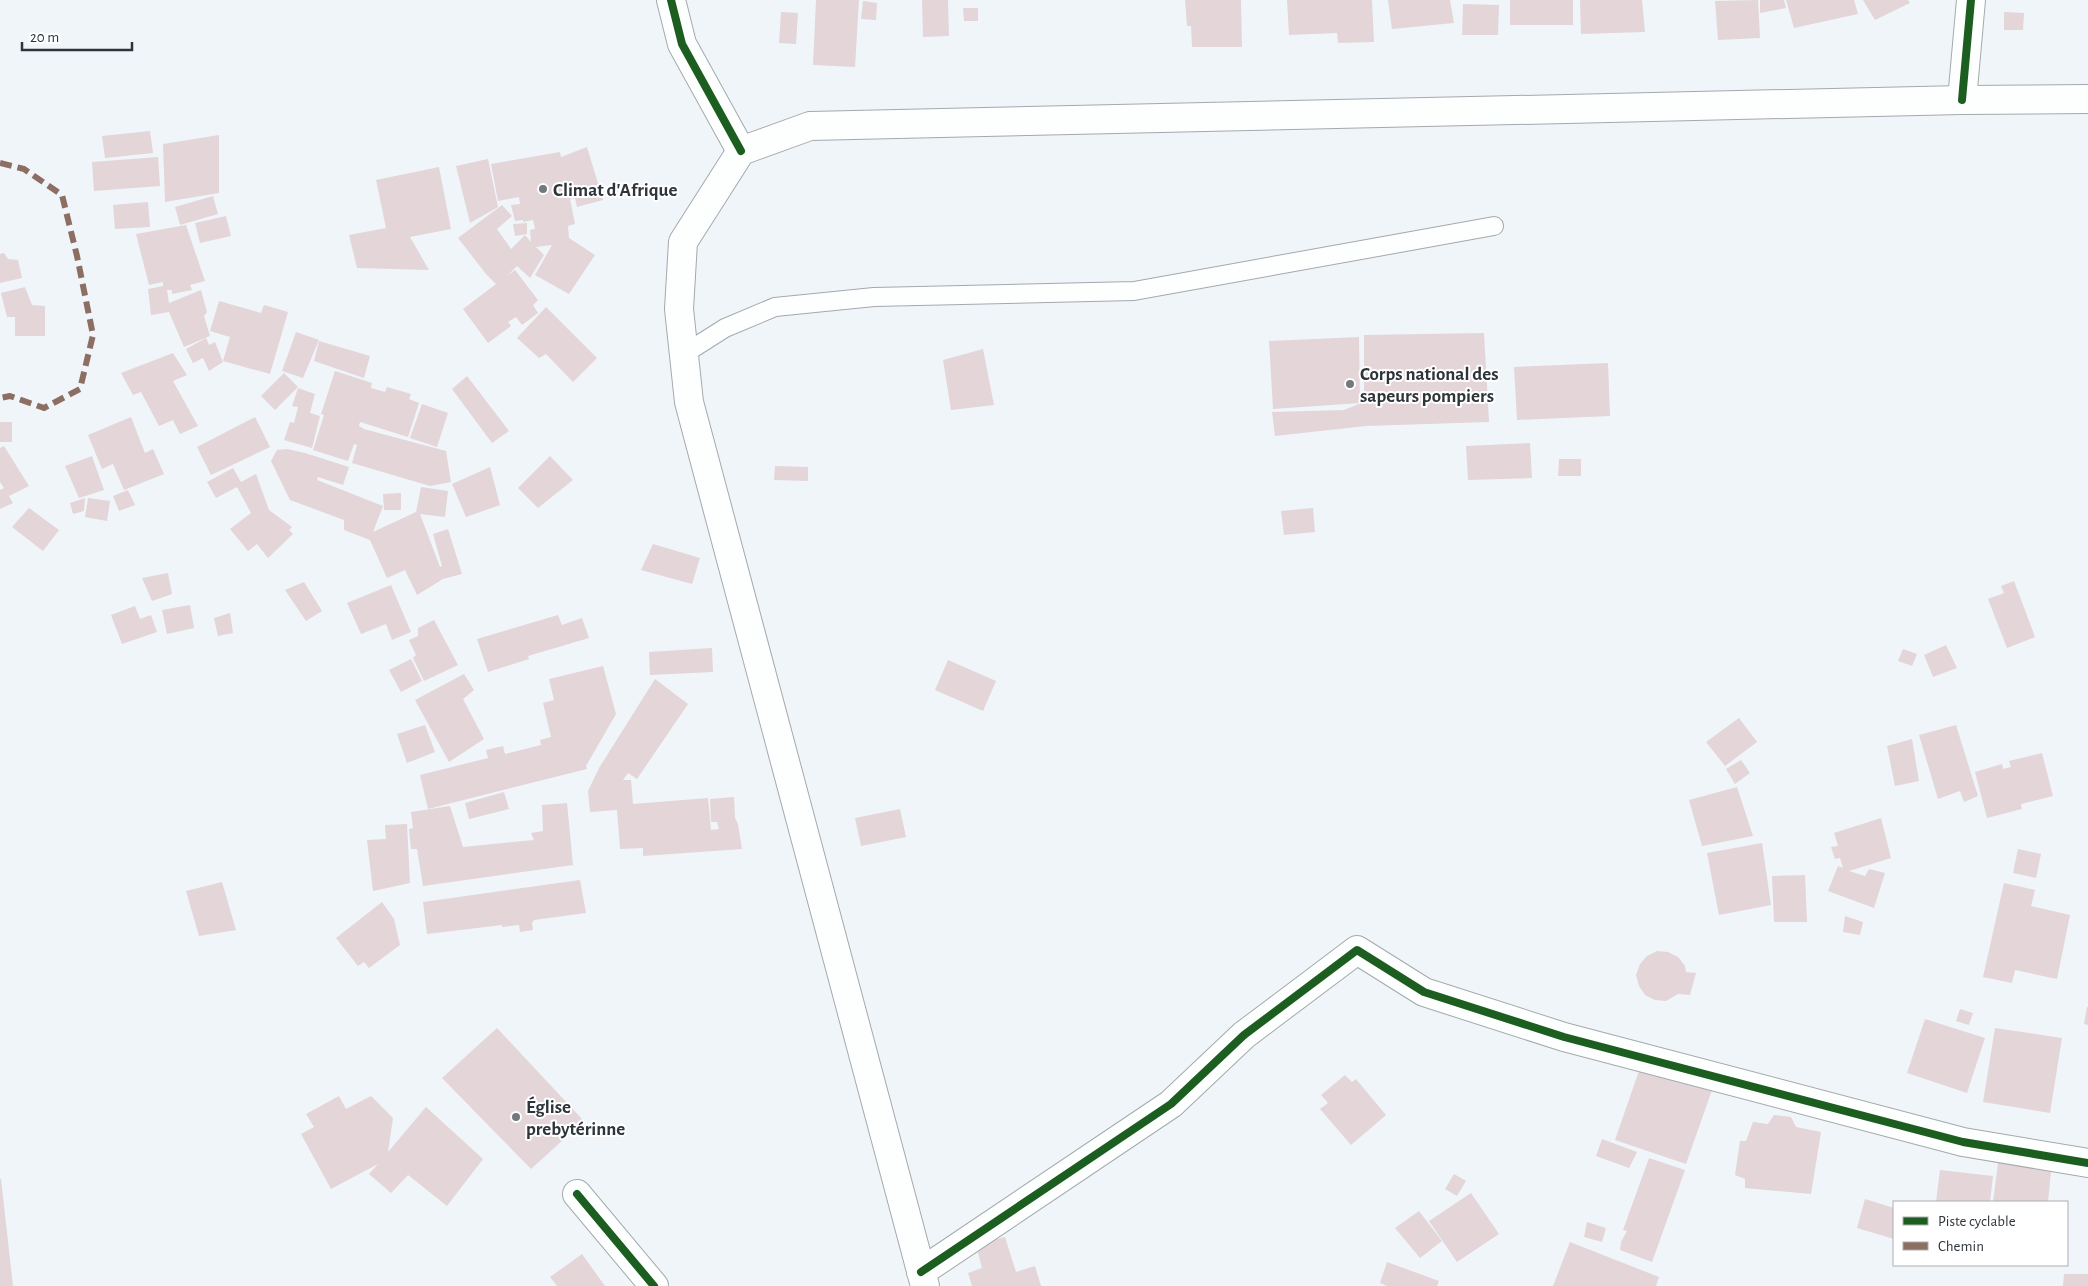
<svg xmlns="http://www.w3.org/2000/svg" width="2088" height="1286" font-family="'Alegreya Sans',sans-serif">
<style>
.building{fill:#e3d5d8}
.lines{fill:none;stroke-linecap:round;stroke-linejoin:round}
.lane-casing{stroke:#a4a9ae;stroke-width:20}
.street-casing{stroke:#a4a9ae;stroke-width:30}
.primary-casing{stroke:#a4a9ae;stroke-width:30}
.lane{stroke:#fdfefe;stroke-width:18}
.street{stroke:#fdfefe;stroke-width:28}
.primary{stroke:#fdfefe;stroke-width:28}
.quiet{stroke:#8d6e63;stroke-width:6;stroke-dasharray:12 6;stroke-linecap:butt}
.cycleway-casing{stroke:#fff;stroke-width:11}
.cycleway{stroke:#1b5e20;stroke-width:8}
.poi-dot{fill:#72787d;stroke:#fff;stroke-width:2}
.labels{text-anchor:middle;stroke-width:4;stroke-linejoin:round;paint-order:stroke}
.poi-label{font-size:19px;font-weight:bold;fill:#2e353a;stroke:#fff;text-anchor:start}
</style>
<rect width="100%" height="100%" fill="#f0f5fa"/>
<path class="building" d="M816 0H859L855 67 813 65Z
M922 0H948L949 36 923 37Z
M1185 0H1241L1242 47H1192L1191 26H1187Z
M1287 0H1372L1374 42 1338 43 1337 33 1289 35Z
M1388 0H1450L1454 23 1392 29Z
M1510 0H1573V25H1510Z
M1580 0H1642L1645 32 1581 34Z
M1758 0 1760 38 1718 40 1715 1Z
M1760 0H1784L1786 8 1760 13Z
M1786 0H1854L1858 14 1794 28Z
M1863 0H1908L1910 3 1875 20Z
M863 1 877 3 876 20 861 19Z
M1463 4 1499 5 1498 35H1462Z
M963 8H978V21H964Z
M781 12 798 13 796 44 779 43Z
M2004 12 2024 13 2023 30H2004Z
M150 131 153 153 105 158 102 136Z
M219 135V193L165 202 163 144Z
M587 147 603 200 577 207 575 198 570 199 575 224 568 226 569 238 595 255 569 294 535 275 552 245 536 247 544 255 530 278 517 266 507 276 515 270 538 300 533 305 538 313 522 325 516 317 508 322 511 326 488 343 463 309 496 284 486 274 458 238 502 205 512 216 497 229 511 249 525 235 531 242 530 230 535 229 533 220 523 222V220L515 221 511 205 520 204 519 197 498 201 491 164 560 152 561 157Z
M158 157 160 186 94 191 92 162Z
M488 159 498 207 470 223 456 166Z
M439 167 451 229 410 237 429 270 357 268 349 235 386 228 376 180Z
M213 196 218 214 180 225 175 207Z
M148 202 150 227 115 229 113 205Z
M226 216 231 236 200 243 195 223Z
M527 223V234L515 236 513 224Z
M186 225 205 281 190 285 192 290 172 294V290H167L169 303 201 290 207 312 204 316 210 336 184 347 169 312 151 315 148 289 163 286V282L149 285 136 234Z
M4 253 8 259 18 260 22 278 0 283V254Z
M25 287 32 305 45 306V336H15V317H7L1 293Z
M219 301 261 313 264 305 288 312 270 374 223 361 230 337 210 331Z
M546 307 597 358 573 382 546 354 539 358 517 338Z
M296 332 319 340 303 378 282 371Z
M1484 333 1489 422 1366 426 1275 436 1272 412 1344 410 1364 402V335Z
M1359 337 1360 403 1273 409 1269 341Z
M206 338 209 345 215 342 223 362 209 371 203 358 193 363 186 349Z
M319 341 370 356 364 378 314 361Z
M983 349 994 405 951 410 943 360Z
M173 353 187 375 173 381 198 426 180 434 173 420 159 426 141 392 133 395 121 373Z
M1608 363 1610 416 1517 420 1514 367Z
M335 371 372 383 371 388 385 392 387 387 411 394 409 399 419 403 408 437 360 422 359 426 364 429 446 451 451 482 430 486 352 463 357 445 354 444 348 461 313 450 324 415 321 414Z
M284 373 298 387 275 410 261 396Z
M467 376 509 431 492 443 452 389Z
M298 388 315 394 310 413 320 416 312 448 284 440 290 422 294 423 298 407 292 406Z
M422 404 448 413 437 447 410 438Z
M131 417 145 453 153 449 164 474 124 490 113 464 102 469 88 435Z
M255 417 270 447 211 475 197 447Z
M0 422H12V442H0Z
M1530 443 1532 478 1468 480 1466 446Z
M4 446 29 486 9 496 0 482V448Z
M287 449 305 453 349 467 343 485 318 477 317 480 383 506 373 532 416 512 421 487 448 491 445 517 420 514 440 567 442 566 433 534 448 529 462 574 443 579 417 595 405 570 387 578 370 540 344 530V520L290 500 271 461 277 450Z
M92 456 104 490 79 498 65 466Z
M550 456 573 480 538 508 518 488Z
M1559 459H1581V476H1558Z
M775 466 808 467V481L774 480Z
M490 467 500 505 466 517 452 484Z
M233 468 241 482 256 474 269 510 292 527 289 530 293 534 268 558 257 544 248 551 230 529 251 513 237 487 216 498 207 482Z
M4 488 13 503 0 509V490Z
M128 490 135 505 119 511 113 496Z
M401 493V510H384L383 494Z
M85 498 84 511 73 514 70 503Z
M88 498 110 501 107 521 85 517Z
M29 508 59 530 43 551 12 527Z
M1313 508 1315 532 1284 535 1281 511Z
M653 544 700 558 692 584 641 570Z
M168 573 172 594 152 601 142 578Z
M2014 581 2035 637 2007 648 1988 599 2004 593 2001 586Z
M304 582 322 611 306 621 285 590Z
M391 585 411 632 392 640 386 624 361 634 347 603Z
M190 605 194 628 167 634 162 610Z
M135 606 140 619 151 615 157 632 122 644 111 615Z
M230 613 233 633 218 636 214 618Z
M558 615 562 625 582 618 589 638 528 656 529 659 488 672 477 639Z
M434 620 458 665 424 681 413 658 416 655 409 640 418 636V628Z
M1946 645 1957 668 1933 677 1924 655Z
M712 648 713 672 650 675 649 652Z
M1903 649 1917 654 1912 666 1898 661Z
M411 659 422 681 401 692 389 670Z
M948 660 996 681 983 711 935 690Z
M603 666 616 714 586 766 587 769 428 809 420 775 488 758 486 750 503 746 505 754 541 745 540 740 551 737 543 703 554 700 549 679Z
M464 674 474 690 463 699 484 739 449 762 415 700Z
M655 679 688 704 637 779 628 773 623 780H631L633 804 708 798 711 830 719 829 717 822H711L710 799 734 797 735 818 738 824 742 849 643 856V848L620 849 617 810 590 812 588 791 599 768Z
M1739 718 1757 742 1725 766 1706 742Z
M425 725 435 752 407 763 397 734Z
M1956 725 1978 796 1964 802 1960 791 1938 799 1919 735Z
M1912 739 1919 781 1895 786 1887 746Z
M2042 753 2053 796 2021 804 2022 809 1987 818 1975 772 2002 764 2003 769 2011 767 2009 761Z
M1741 760 1750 773 1735 784 1726 769Z
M1737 787 1753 836 1702 846 1689 800Z
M504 792 509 809 469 819 465 803Z
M567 803 573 865 423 886 417 849H411L409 829 413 828 411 812 450 806 463 847 534 840 531 833 543 831 542 805Z
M900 809 906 837 861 846 855 818Z
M1881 818 1891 858 1849 871 1865 876 1869 869 1885 873 1874 908 1828 891 1838 866 1843 868 1840 858 1835 859 1831 847 1838 846 1834 833Z
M407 824 410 883 373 891 367 840 386 839 385 825Z
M1762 843 1771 905 1719 915 1707 853Z
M2018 849 2041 854 2036 878 2013 873Z
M1805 875 1807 922H1774L1772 876Z
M580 880 586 913 534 920 532 923 533 930 520 932 519 925 502 927V925L427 934 423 902Z
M222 882 236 930 199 936 186 891Z
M2004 883 2035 890 2031 906 2070 915 2057 979 2015 970 2012 983 1983 977Z
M382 902 394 919 400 945 369 968 364 962 358 966 336 938Z
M1845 916 1863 922 1860 935 1843 932Z
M1657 951 1668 952 1678 957 1685 966 1686 972 1696 973 1690 995 1678 994 1666 1001 1655 1000 1645 995 1639 986 1636 975 1640 964 1647 956Z
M2087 1007H2088V1025L2084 1024Z
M1960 1009 1973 1013 1969 1025 1956 1021Z
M1925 1019 1985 1038 1967 1093 1907 1073Z
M497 1028 584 1121 531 1169 442 1078Z
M1995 1028 2062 1038 2050 1113 1983 1102Z
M1641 1065 1712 1090 1686 1164 1615 1140Z
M1345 1075 1352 1082 1356 1079 1386 1115 1351 1145 1320 1109 1328 1103 1321 1095Z
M339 1096 346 1109 371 1096 393 1118 388 1152 426 1107 483 1159 447 1206 408 1175 391 1193 369 1174 378 1164 331 1189 301 1134 314 1127 306 1114Z
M1774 1115 1791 1117 1796 1127 1821 1132 1811 1194 1745 1188V1179L1735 1175 1740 1141H1746L1753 1122 1768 1124Z
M1602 1139 1637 1152 1629 1168 1596 1156Z
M1999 1155 2052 1161 2048 1202H1993Z
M1649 1158 1685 1170 1652 1262 1620 1250 1621 1242 1627 1231 1623 1230Z
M1940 1170 1993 1176 1990 1202H1936Z
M1454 1174 1466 1181 1457 1196 1445 1189Z
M0 1179H1L13 1286H0Z
M1471 1193 1499 1234 1457 1262 1429 1221Z
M1865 1199 1894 1208V1239L1857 1228Z
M1419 1211 1442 1241 1420 1258 1395 1228Z
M1587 1222 1606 1228 1602 1242 1584 1237Z
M1005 1237 1016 1272 1035 1266 1041 1286H972L968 1273 982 1268 976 1245Z
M1570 1242 1659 1277 1656 1286H1553Z
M582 1254 605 1286H557L550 1277Z
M1387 1262 1439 1281 1437 1286H1387L1380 1283Z
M2064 1274H2088V1286H2063Z"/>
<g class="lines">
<defs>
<path id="lane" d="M684 354 725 328 775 307 874 297 1134 291 1494 226"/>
<path id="street" d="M671 0 682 44 741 151
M1962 100 1971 0
M577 1194 654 1286
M921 1272 1171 1104 1244 1035 1357 950 1424 992 1564 1037 1963 1142 2088 1163"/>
<path id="primary" d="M925 1286 689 402 679 309 683 242 741 151 810 126 1962 100 2088 99"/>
</defs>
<use href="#lane" class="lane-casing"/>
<use href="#street" class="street-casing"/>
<use href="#primary" class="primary-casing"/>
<use href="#lane" class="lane"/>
<use href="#street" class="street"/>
<use href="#primary" class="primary"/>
<path class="quiet" d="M0 163 24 169 62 195 77 256 93 335 80 389 44 408 10 396 0 398"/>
<defs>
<path id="cycleway" d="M671 0 682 44 741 151
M1962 100 1971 0
M577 1194 654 1286
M921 1272 1171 1104 1244 1035 1357 950 1424 992 1564 1037 1963 1142 2088 1163"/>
</defs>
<use href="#cycleway" class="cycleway-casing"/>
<use href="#cycleway" class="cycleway"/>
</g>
<g class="poi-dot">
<circle cx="543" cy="189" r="5"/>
<circle cx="1350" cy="384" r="5"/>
<circle cx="516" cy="1117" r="5"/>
</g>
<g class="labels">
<g class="poi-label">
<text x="553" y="196">Climat d'Afrique</text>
<text x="1360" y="380">Corps national des<tspan x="1360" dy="22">sapeurs pompiers</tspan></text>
<text x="526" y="1113">Église<tspan x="526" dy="22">prebytérinne</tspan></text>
</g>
</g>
<rect x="1893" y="1201" width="175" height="65" fill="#ffffff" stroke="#abaeb0"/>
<rect x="1903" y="1217" width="25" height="8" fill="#1b5e20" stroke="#abaeb0"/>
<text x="1938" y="1226" font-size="15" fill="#2e353a">Piste cyclable</text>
<rect x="1903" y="1242" width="25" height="8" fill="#8d6e63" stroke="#abaeb0"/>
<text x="1938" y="1251" font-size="15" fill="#2e353a">Chemin</text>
<path d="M22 42v8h110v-8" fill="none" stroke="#2e353a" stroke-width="2.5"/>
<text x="30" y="42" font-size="15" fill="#2e353a" stroke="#ffffff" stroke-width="4" paint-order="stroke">20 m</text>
</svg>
